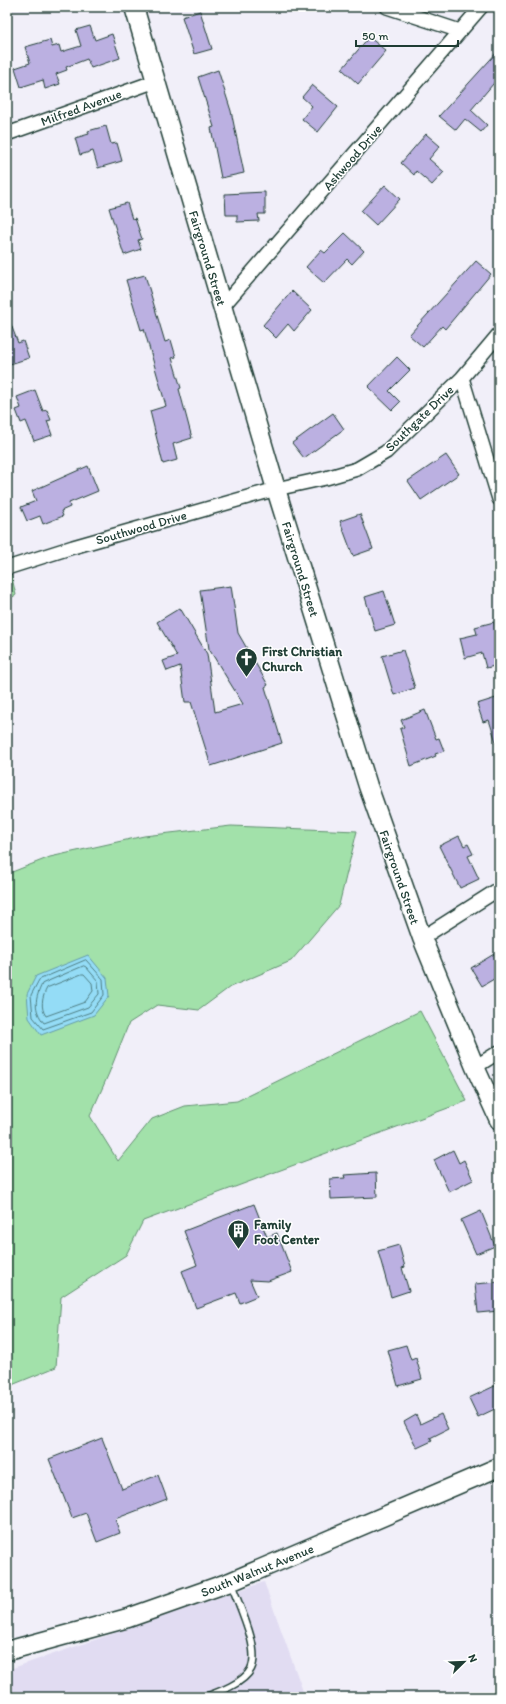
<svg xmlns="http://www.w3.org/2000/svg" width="506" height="1704" font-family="Itim,sans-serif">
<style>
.built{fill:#e1dcf2}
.green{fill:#a2e1aa;stroke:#608f6f}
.water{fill:#94dcf6;stroke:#659ca8}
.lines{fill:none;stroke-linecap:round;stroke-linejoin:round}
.shore{stroke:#4e7d82;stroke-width:1}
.building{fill:#bbb0e1;stroke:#1f3d34}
.lane-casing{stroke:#1f3d34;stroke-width:9}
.street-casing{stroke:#1f3d34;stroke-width:16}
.secondary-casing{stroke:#1f3d34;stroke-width:21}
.lane{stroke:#fff;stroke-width:6}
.street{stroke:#fff;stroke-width:13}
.secondary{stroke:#fff;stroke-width:18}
.labels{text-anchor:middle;stroke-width:3;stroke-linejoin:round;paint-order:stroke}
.street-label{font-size:13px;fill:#1f3d34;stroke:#fff}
.poi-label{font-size:13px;font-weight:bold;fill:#1f3d34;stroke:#fff;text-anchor:start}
</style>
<rect width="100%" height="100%" fill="#f1eff9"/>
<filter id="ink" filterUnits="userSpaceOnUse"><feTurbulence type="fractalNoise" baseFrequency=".025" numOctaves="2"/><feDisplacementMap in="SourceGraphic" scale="8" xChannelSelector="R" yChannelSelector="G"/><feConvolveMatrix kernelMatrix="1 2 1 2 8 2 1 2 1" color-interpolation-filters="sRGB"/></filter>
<g filter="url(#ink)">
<path class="built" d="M264 1582 305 1697H7V1670Z"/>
<path class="green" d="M11 574 16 595 7 600V576Z
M231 826 357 831 339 905 291 961 230 987 199 1010 157 1005 129 1023 109 1073 90 1116 118 1161 152 1119 185 1106 237 1101 420 1011 467 1101 143 1221 126 1255 61 1297 56 1367 7 1387V874L50 857 144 836Z"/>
<path class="water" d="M88 955 107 978 109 996 94 1015 41 1035 29 1018 27 994 36 976Z"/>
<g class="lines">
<path class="shore" d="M86 960 103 979 104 995 91 1012 43 1029 33 1017 31 995 39 980Z
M84 966 86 967 98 981 99 994 88 1007 44 1023C33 1009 35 999 42 984Z
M82 974H84L92 983 93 991 85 1002 46 1016C40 1008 42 997 47 988Z"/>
</g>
<path class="building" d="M200 11 212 49 194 54 182 17Z
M90 26 95 40 112 34 120 58 91 68 87 59 66 67 67 70 56 74 60 84 45 89 43 80 21 87 15 68 30 63 25 47 50 40 52 47 59 45 61 52 81 46 76 30Z
M369 37 386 51 358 84 342 69Z
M499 50V77L471 110 487 125 481 132 465 119 456 130 439 116Z
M218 70 231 111 244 173 221 178 211 128 214 127 198 77Z
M312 85 338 107 318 132 302 119 312 106 302 97Z
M106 126 111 144 117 143 122 161 98 168 93 151 80 155 75 138 89 134 88 131Z
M426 134 440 146 429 159 444 172 432 185 416 171 414 175 401 163Z
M385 185 400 199 376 225 361 211Z
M265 192V214H258L259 221 237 222V215H226L225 194Z
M127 203 132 219 135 218 142 239 138 240 141 249 124 255 109 208Z
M345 233 364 251 352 264 347 259 324 283 306 267 321 250 325 253Z
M476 261 491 274 445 329 442 326 423 347 409 335Z
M145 275 165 342 171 340 176 357 172 358 181 388 179 389 192 438 173 444 177 460 163 464 150 411 166 406 144 329 141 330 126 280Z
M292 291 312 310 294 331 288 324 276 338 263 325Z
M7 317H8L18 343 23 341 29 358 7 365Z
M397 357 410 370 389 391 400 402 392 410 368 387Z
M35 390 43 411 47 410 51 420 47 421 52 435 34 441 26 421 21 423 16 410 21 408 17 397Z
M333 413 344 429 304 458 292 443Z
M446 455 459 474 421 500 408 481Z
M88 466 98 491 69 503 70 507 61 511 63 516 43 524 40 516 27 521 21 507 36 501 32 491Z
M360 514 373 549 353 556 340 521Z
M231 586 238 633 268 685 265 687 282 743 211 766 191 702H185L180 666 167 671 163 661 177 656 157 622 180 608 207 654 215 712 243 704 209 649 200 590Z
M384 591 395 625 375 631 365 597Z
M494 622 499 641V665L486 668 482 653 465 658 460 638 477 634 475 627Z
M403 650 415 688 394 695 382 656Z
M499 697V744L497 745 489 720 483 722 477 704Z
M425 710 436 739 439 738 444 751 435 754 436 756 411 766 400 729 404 727 401 720Z
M459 836 464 846 468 844 473 854 468 856 479 879 460 888 439 846Z
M499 951V976L482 986 471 968Z
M453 1150 459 1163 464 1160 473 1180 449 1192 434 1160Z
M376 1173 377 1197 331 1199 330 1179 345 1178 344 1175Z
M254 1204 267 1237 277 1233 292 1272 268 1281 250 1280 257 1296 240 1303 236 1293 196 1308 182 1271 197 1265 184 1231Z
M481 1211 495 1246 476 1254 461 1220Z
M399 1245 405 1267 402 1268 409 1291 391 1297 378 1251Z
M498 1282 499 1311 478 1313 475 1284Z
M406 1345 411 1360 416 1358 422 1379 398 1386 388 1350Z
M499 1384V1407L478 1417 469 1398Z
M441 1414 448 1429 430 1438 432 1441 417 1448 404 1422 416 1415 420 1424Z
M102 1438 122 1489 158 1475 167 1499 115 1519 120 1533 97 1542 86 1513 72 1518 49 1459Z"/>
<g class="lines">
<defs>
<path id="lane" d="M205 1697C219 1692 244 1683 251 1669 261 1649 238 1604 231 1583"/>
<path id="street" d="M387 7 460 31
M7 134 156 81
M223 306 481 7
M462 378 499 499
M7 568 73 547 276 489 326 478 357 469 386 452 462 378 499 334
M422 938 499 889
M475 1067 499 1052"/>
<path id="secondary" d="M134 7 276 489 368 786 422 938 475 1067 499 1120
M7 1651 128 1618 230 1582 499 1467"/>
</defs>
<use href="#lane" class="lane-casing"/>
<use href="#street" class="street-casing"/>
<use href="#secondary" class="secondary-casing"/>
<use href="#lane" class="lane"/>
<use href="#street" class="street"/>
<use href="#secondary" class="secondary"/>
</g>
</g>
<defs>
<symbol id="church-pin" viewBox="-11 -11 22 30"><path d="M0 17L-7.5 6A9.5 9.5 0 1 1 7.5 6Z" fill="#1f3d34" stroke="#fff"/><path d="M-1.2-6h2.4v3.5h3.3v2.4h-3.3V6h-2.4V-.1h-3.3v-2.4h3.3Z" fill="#fff"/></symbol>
<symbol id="building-pin" viewBox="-11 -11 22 30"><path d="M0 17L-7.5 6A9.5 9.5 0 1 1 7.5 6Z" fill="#1f3d34" stroke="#fff"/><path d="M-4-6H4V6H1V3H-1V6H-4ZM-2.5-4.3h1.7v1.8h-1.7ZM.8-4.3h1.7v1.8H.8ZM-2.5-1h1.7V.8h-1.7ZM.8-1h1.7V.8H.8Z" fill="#fff"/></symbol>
</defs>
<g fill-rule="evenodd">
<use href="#church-pin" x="234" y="646" width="25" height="34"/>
<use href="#building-pin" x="226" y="1218" width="25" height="34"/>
</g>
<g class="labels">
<g class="street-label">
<text transform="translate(81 107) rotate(-20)" y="5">Milfred Avenue</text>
<text transform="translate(352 157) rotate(-49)" y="5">Ashwood Drive</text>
<text transform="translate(208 258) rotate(73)" y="5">Fairground Street</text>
<text transform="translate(419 418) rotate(-44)" y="5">Southgate Drive</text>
<text transform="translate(141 527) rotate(-16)" y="5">Southwood Drive</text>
<text transform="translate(301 569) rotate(73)" y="5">Fairground Street</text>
<text transform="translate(400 877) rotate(71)" y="5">Fairground Street</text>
<text transform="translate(257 1570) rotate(-22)" y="5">South Walnut Avenue</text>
</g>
<g class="poi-label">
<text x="262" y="656">First Christian<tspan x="262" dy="15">Church</tspan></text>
<text x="254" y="1229">Family<tspan x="254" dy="15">Foot Center</tspan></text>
</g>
</g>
<rect width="506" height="1704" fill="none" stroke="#fff" stroke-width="24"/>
<rect x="12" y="12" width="482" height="1680" fill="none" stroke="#1f3d34" stroke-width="1.5" filter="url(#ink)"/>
<g transform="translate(464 1662) rotate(67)" stroke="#ffffff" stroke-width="3" paint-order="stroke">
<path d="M0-3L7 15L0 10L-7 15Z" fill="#1f3d34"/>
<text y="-6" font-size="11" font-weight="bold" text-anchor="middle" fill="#1f3d34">N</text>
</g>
<path d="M356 40v6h102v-6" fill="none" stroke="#1f3d34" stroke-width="2"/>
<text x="362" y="40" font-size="12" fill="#1f3d34" stroke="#ffffff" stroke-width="3" paint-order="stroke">50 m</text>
</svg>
